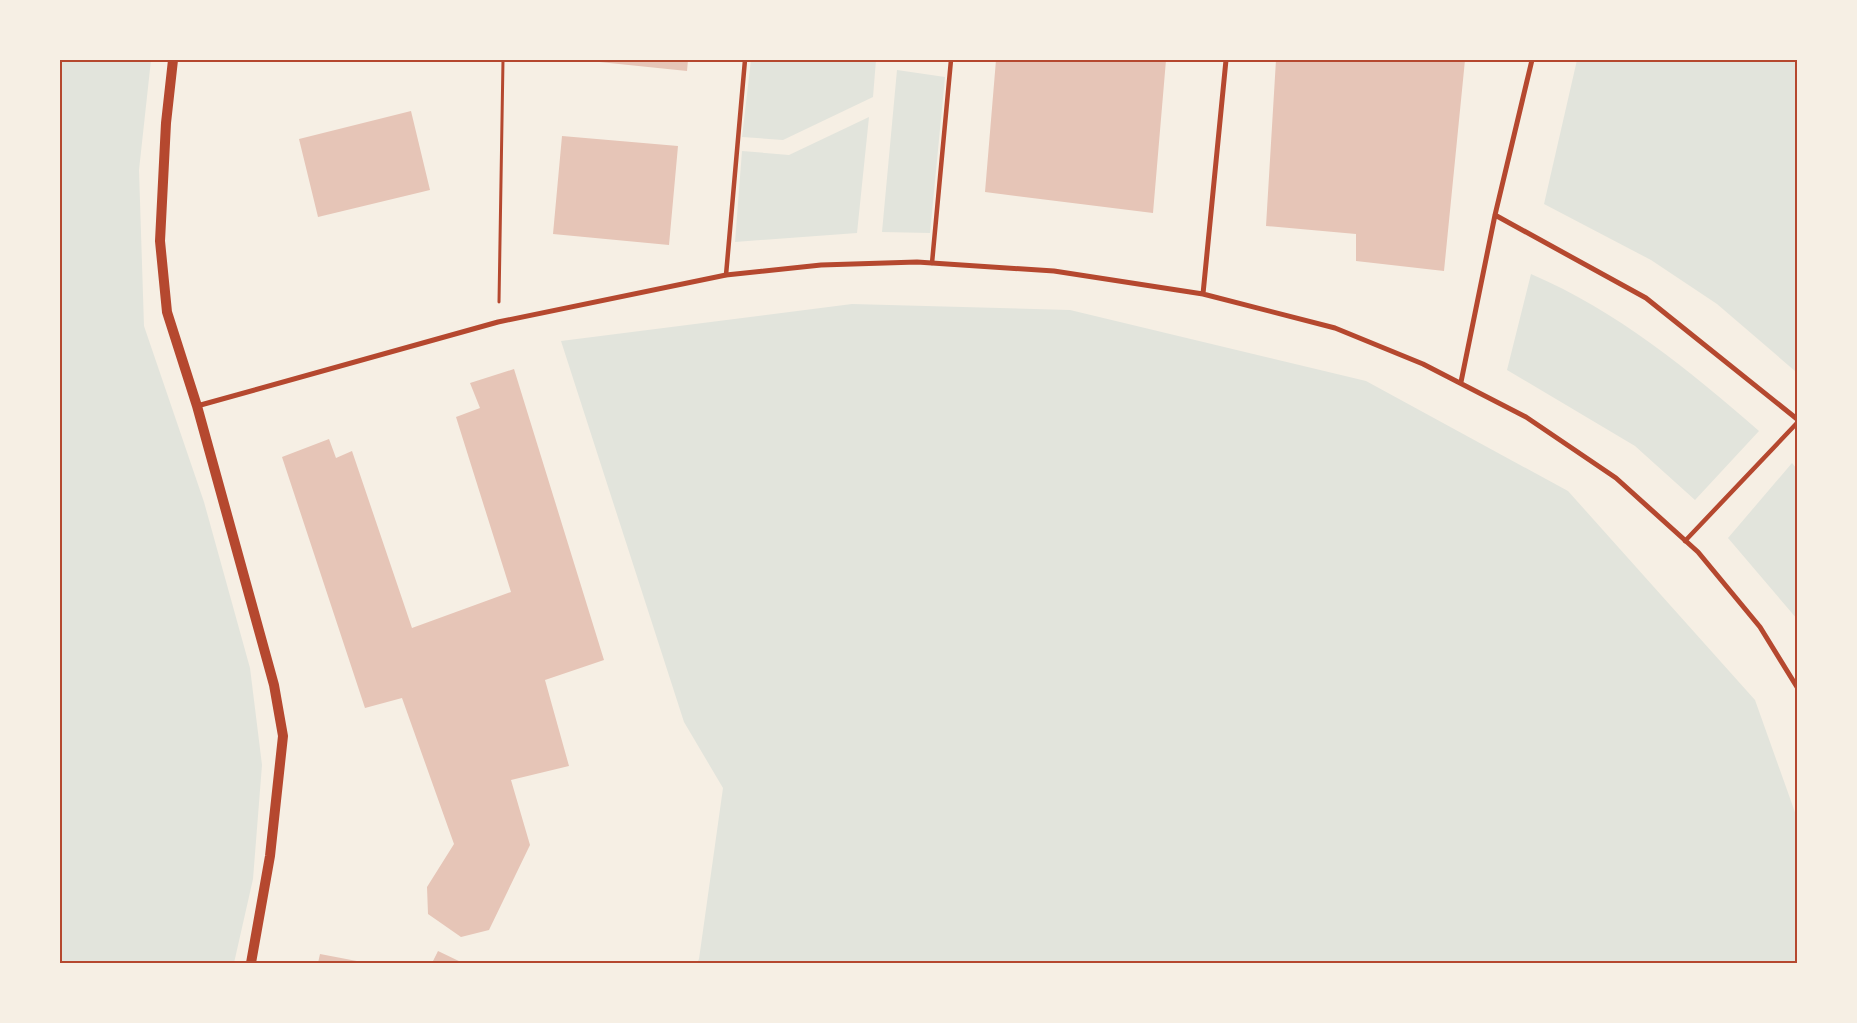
<svg xmlns="http://www.w3.org/2000/svg" width="1857" height="1023" font-family="Lora,serif">
<style>
.green{fill:#e2e4dc}
.building{fill:#e6c5b7}
.lines{fill:none;stroke-linecap:round;stroke-linejoin:round}
.path{stroke:#b5482f;stroke-width:3}
.pedestrian{stroke:#b5482f;stroke-width:4.5}
.minor{stroke:#b5482f;stroke-width:5}
.secondary{stroke:#b5482f;stroke-width:10}
.neatline{fill:none;stroke:#b5482f;stroke-width:2}
</style>
<rect width="100%" height="100%" fill="#f6efe4"/>
<path class="green" d="M60 60H151L139 170 144 326 204 502 250 668 262 765 253 879 234 963H60Z
M751 60H876L873 97 783 140 742 137Z
M1577 60H1797V368L1795 371 1717 304 1651 260 1544 204Z
M897 70 945 77 930 233 882 232Z
M869 117 857 233 735 242 742 151 789 155Z
M1531 274C1617 311 1689 370 1759 431L1695 500 1635 446 1507 370Z
M852 304 1070 310 1366 381 1568 491 1755 700 1797 818V963H697L699 959 723 788 684 722 561 341Z
M1792 463 1797 469V619L1728 538Z"/>
<path class="building" d="M580 60H688L687 71Z
M996 60H1166L1153 213 985 192Z
M1276 60H1465L1444 271 1356 261V234L1266 226Z
M411 111 430 190 318 217 299 139Z
M562 136 678 146 669 245 553 234Z
M514 369 604 660 545 680 569 766 511 780 530 845 489 930 461 937 428 914 427 887 454 844 402 698 365 708 282 457 329 439 336 458 352 451 412 628 511 592 456 417 480 408 470 383Z
M438 951 463 963H432Z
M320 954 362 962V963H318Z"/>
<g class="lines">
<path class="path" d="M499 302 503 60"/>
<path class="pedestrian" d="M932 263 951 60
M726 275 745 60
M1685 541 1797 423"/>
<path class="minor" d="M1495 215 1646 298 1797 419
M1203 294 1226 60
M1461 382 1495 215 1532 60
M197 406 498 322 726 275 821 265 917 262 1054 271 1203 294 1335 328 1423 364 1526 417 1616 478 1698 552 1760 627 1797 687"/>
<path class="secondary" d="M173 60 166 123 160 241 167 312 197 406 274 685 283 736 270 856 251 963"/>
</g>
<rect width="1857" height="1023" fill="none" stroke="#f6efe4" stroke-width="122"/>
<rect x="61" y="61" width="1735" height="901" class="neatline"/>
</svg>
